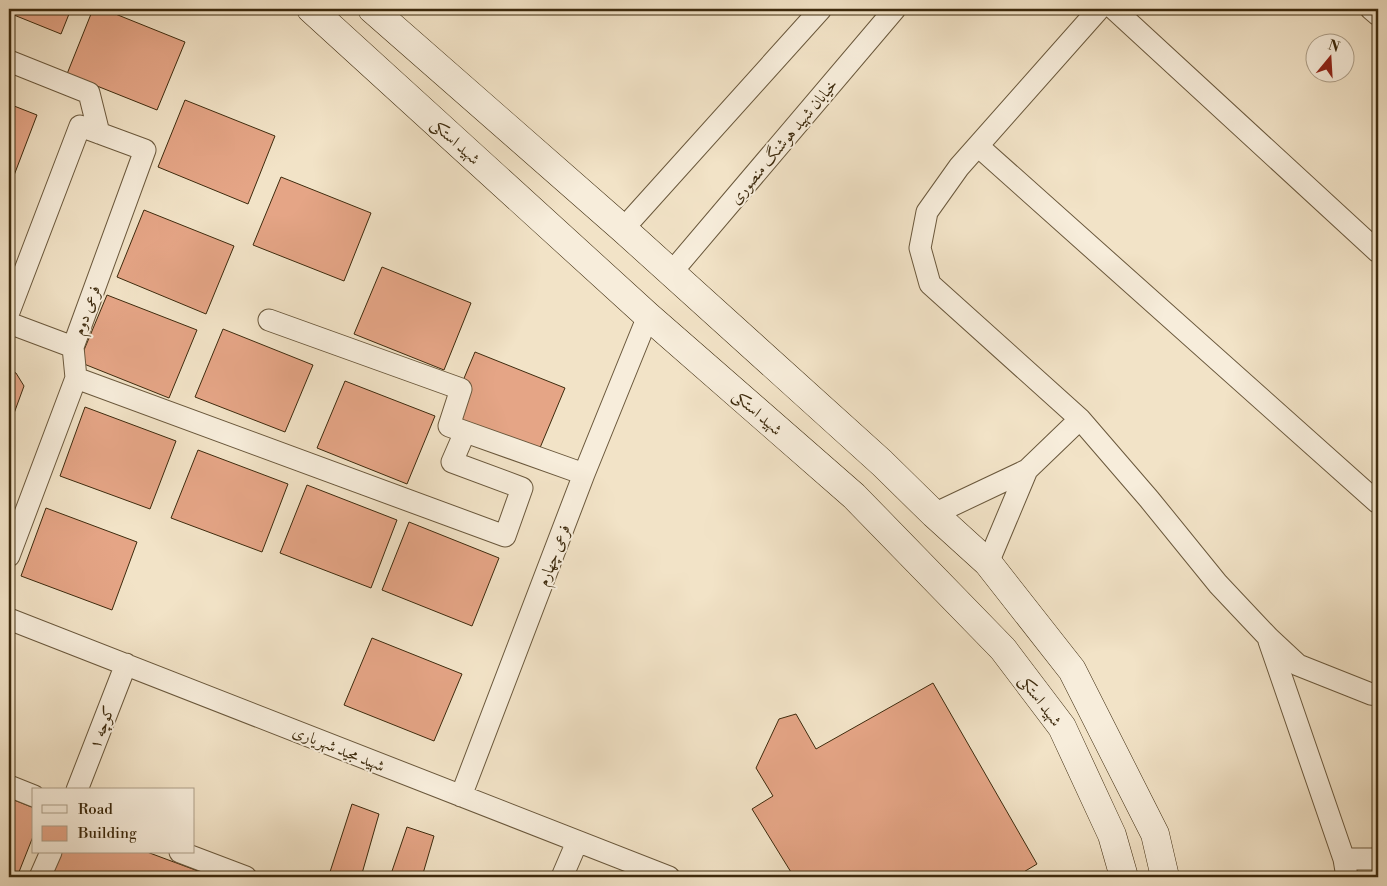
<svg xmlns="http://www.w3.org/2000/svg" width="1387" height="886" font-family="'Libre Bodoni',Amiri,serif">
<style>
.building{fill:#e5a586;stroke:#3d2a0d}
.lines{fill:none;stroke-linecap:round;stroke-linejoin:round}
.street-casing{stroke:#6a583c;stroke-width:23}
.secondary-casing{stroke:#3d2a0d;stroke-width:29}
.street{stroke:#f7eddb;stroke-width:21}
.secondary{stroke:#f7eddb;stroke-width:28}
.labels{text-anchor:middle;stroke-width:4;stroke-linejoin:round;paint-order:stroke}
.street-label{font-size:16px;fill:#3d2a0d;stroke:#f7eddb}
</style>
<rect width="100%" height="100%" fill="#f2e3c7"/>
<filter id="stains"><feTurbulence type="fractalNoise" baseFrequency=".004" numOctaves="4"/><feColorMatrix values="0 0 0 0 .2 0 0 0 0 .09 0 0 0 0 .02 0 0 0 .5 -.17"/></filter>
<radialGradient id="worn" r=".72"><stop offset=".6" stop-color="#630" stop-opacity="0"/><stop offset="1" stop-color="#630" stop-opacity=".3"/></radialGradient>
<path class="building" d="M9 9H71L61 34 9 13Z
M93 9H103L185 42 157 110 67 74Z
M185 100 275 136 248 204 158 167Z
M9 104 37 115 13 178 9 177Z
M281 177 371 213 344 281 253 245Z
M144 210 234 246 206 314 117 277Z
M382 267 471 303 444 370 354 334Z
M107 295 197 330 169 398 79 362Z
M223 329 313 365 285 432 195 397Z
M475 352 565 388 537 455 447 419Z
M9 370 16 373 24 386 9 427Z
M345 381 435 416 407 484 317 448Z
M85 407 176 441 150 509 60 476Z
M198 450 288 484 262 552 171 518Z
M307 485 397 520 371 588 280 553Z
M46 508 137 542 112 610 21 576Z
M409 522 499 558 472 626 382 590Z
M372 638 462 674 434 741 344 705Z
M933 683 1037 864 1017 876 1018 877H794L752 809 773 796 756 768 779 719 796 714 816 749Z
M9 798 34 808V834L17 877H9Z
M352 804 379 814 361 877H333L329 875Z
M407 827 434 836 422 877H390Z
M57 852H147L214 877H47Z"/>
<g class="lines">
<defs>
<path id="street" d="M1099 9 959 167 927 212 920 248 930 284 1080 419 1149 499 1218 584 1269 638 1298 665 1371 694 1378 695
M1114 9 1378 252
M1371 9 1378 15
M9 61 89 93 99 133
M978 146 1378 503
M623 229 821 9
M671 273 895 9
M9 312 80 126 145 150 73 347 76 378 9 556
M269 320 461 389 449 426 584 474
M9 323 73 347
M76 378 505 536 522 488 452 462 465 432
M1027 470 1080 419
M934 514 1027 470 988 563
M9 619 669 877
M1269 641 1344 859 1347 877
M9 786 34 796
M77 790 126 664
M461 796 584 474 648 316
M180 852 246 877
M1344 859H1378
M40 877 51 852
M562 877 577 842"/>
<path id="secondary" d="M311 9 648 316 854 496 1003 649 1062 727 1112 835 1124 877
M372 9 623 229 882 463 934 514 988 563 1072 670 1155 834 1165 877"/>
</defs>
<use href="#street" class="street-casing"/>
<use href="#secondary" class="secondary-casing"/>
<use href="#street" class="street"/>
<use href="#secondary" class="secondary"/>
</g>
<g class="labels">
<g class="street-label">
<text transform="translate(456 141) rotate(42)" y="6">شهید استکی</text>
<text transform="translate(783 141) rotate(-50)" y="6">خیابان شهید هوشنگ منصوری</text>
<text transform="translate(86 310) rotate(-70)" y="6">فرعی دوم</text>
<text transform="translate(758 412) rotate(41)" y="6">شهید استکی</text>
<text transform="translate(553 555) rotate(-69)" y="6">فرعی چهارم</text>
<text transform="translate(1041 700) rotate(53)" y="6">شهید استکی</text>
<text transform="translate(101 727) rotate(-69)" y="6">کوچه ۱</text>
<text transform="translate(339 748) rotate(22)" y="6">شهید مجید شهریاری</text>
</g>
</g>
<rect width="1387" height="886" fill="none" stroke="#f2e3c7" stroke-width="30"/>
<rect x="10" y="10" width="1367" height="866" fill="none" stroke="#3d2a0d" stroke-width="2.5"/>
<rect x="15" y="15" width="1357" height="856" fill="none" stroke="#3d2a0d"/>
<rect x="32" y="788" width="162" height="65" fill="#f7eddb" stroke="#ad9f89"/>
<rect x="42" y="805" width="25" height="8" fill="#f7eddb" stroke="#ad9f89"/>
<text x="78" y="814" font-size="15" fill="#3d2a0d">Road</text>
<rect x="42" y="826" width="25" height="15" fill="#e5a586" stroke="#ad9f89"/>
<text x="78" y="838" font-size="15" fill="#3d2a0d">Building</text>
<g transform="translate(1330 58) rotate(18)"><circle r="24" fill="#f7eddb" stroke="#ad9f89"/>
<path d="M0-4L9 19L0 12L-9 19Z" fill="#8f2418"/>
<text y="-8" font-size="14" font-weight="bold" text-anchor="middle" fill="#3d2a0d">N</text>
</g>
<rect width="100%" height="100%" filter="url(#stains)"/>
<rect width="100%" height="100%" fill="url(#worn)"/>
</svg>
